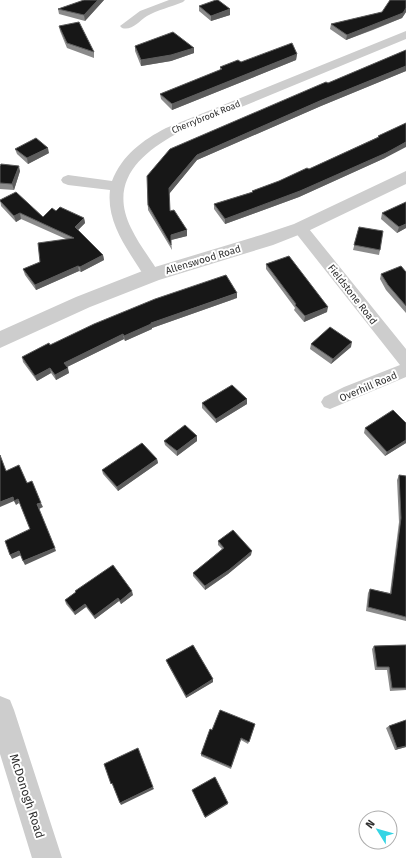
<svg xmlns="http://www.w3.org/2000/svg" width="406" height="858" font-family="'Fira Sans',sans-serif">
<style>
.lines{fill:none;stroke-linecap:round;stroke-linejoin:round}
.minor{fill:#cdcdcd;fill-rule:evenodd}
.tertiary{fill:#cdcdcd;fill-rule:evenodd}
.wall{fill:#8b8b8b}
.shaded-wall{fill:#5d5d5d}
.building{fill:#171717;stroke:#5d5d5d}
.labels{text-anchor:middle;stroke-width:4;stroke-linejoin:round;paint-order:stroke}
.far-street-label{font-size:9px;fill:#303030;stroke:#fff}
.street-label{font-size:10px;fill:#303030;stroke:#fff}
.near-street-label{font-size:12px;fill:#303030;stroke:#fff}
</style>
<rect width="100%" height="100%" fill="#fff"/>
<g class="lines">
<path class="minor" d="M169 0H185L183 2C171 7 157 10 147 16 139 21 132 31 122 28L120 26 140 11Z
M406 31V39L176 134C138 155 109 183 131 228 139 245 151 259 160 275L158 279 152 281 146 279C129 251 106 224 110 190L68 185 63 183 61 180 63 177 68 175 112 181C122 155 143 140 166 128Z
M300 223 305 224 406 349V377L330 409 324 407 321 402 324 397 344 387 400 365 295 232 293 228 295 224Z"/>
<path class="tertiary" d="M406 171V184L306 232 273 245 159 280 90 307 0 348V331L76 297 145 270 261 235 294 224Z
M0 696 10 700 14 710 62 858H32L0 754Z"/>
</g>
<path class="wall" d="M84 0H104L85 21 59 14 58 9Z
M406 0V12L402 18 373 30 346 40 330 29 331 24 382 12Z
M199 6 230 15 211 21 199 11Z
M59 26 94 52V58L67 48 60 31Z
M135 46 194 53 171 61 141 66 135 51Z
M406 50V71L321 106 197 160 169 194 170 211 187 236 171 240 172 250 148 210 147 176 328 83Z
M297 54 296 60 172 110 161 99 160 94 220 70V67L241 62Z
M406 123 385 158 299 197 225 224 214 209V204L252 192V191L279 181 309 169 378 137V136Z
M15 149 49 153 28 164 17 154Z
M0 166 20 171 14 190 0 189Z
M0 200 43 217 56 211 84 218 85 223 78 230 103 255 104 260 81 272 79 271 36 290 25 275 23 269 40 262 66 239 21 219 16 222 1 206Z
M382 213 406 228 397 233 381 219Z
M359 227 380 250 379 255 353 250Z
M266 264 327 312 304 322 294 310 295 308 266 269Z
M406 272V313L386 290 380 279 381 274Z
M237 298 152 328V329L125 341 124 339 67 367 69 373 56 380 51 373 37 381 23 362 22 357 50 345Z
M311 344 351 347 331 364 310 349Z
M202 403 247 404 216 423 202 408Z
M406 423V443L385 456 364 433 365 428Z
M164 441H197L177 456 165 445Z
M157 459 158 463 118 491 103 474 102 470Z
M399 475 406 476V621L366 611 368 593 370 589 390 593 399 522 397 480Z
M218 541 251 555 228 574 205 590 193 576V573L222 549 218 545Z
M75 591 133 595 121 604 119 601 95 619 86 607 75 615 66 604 65 600 76 592Z
M406 645V690L390 691 387 670H375L372 649 374 646Z
M166 660 213 682 186 698 167 663Z
M406 720V747L395 750 386 728 389 726Z
M255 724 248 744 241 740 231 769 201 756V754L212 730Z"/>
<path class="shaded-wall" d="M98 0H104L85 21 84 15Z
M406 8V12L402 18 346 40 347 35Z
M230 9V15L211 21V16Z
M194 48V53L171 61 141 66V60Z
M297 54 296 60 172 110V104Z
M406 66V71L321 106 197 160 169 194V188L197 155 322 100Z
M406 142V147L385 158 299 197 225 224V219Z
M48 148 49 153 28 164 27 158Z
M19 166 20 171 14 190 12 184Z
M20 213 21 219 16 222 14 216Z
M84 218 85 223 76 232 75 227Z
M406 224V228L397 233 399 227Z
M187 230V236L171 240V235Z
M103 255 104 260 81 272 80 267Z
M78 266 79 271 36 290 35 285Z
M237 293V298L152 328V329L125 341 124 336 151 323Z
M328 307 327 312 304 322 305 316Z
M123 334 124 339 65 368 64 363Z
M352 342 351 347 331 364 333 359Z
M50 368 51 373 37 381 35 376Z
M68 368 69 373 56 380 55 375Z
M247 399V404L216 423V419Z
M197 436V441L177 456V451Z
M406 440V443L385 456 387 452Z
M157 459 158 463 118 491 117 487Z
M13 497 18 499 19 503 16 505 14 501 0 507V502Z
M41 503 43 507 39 509 37 504Z
M55 548 56 551 25 565 23 561Z
M19 551 21 555 12 559 10 555Z
M252 551 251 555 228 574 205 590V586Z
M132 591 133 595 121 604 120 601Z
M118 598 119 601 95 619 94 616Z
M85 604 86 607 75 615 74 612Z
M213 679V682L186 698V696Z
M406 746V747L395 750 397 748Z
M153 787 154 789 121 805 120 803Z
M228 803V804L205 818V817Z"/>
<path class="building" d="M84 0H98L84 15 58 9Z
M216 0H218L230 9 211 16 199 6Z
M390 0H406V8L403 13 347 35 331 24 382 12Z
M79 22 94 52 67 43 59 26Z
M173 32 194 48 171 55 141 60 135 46Z
M292 43 297 54 172 104 160 94 222 69 220 67 238 60 241 62Z
M406 50V66L322 100 197 155 169 188 170 211 174 210 187 230 171 235V245L148 205 147 176 170 149 326 82 328 83Z
M406 123V142L386 153 300 191 225 219 214 204 253 192 252 191 279 181 307 168 309 169 379 137 378 136Z
M36 138 48 148 27 158 15 149Z
M1 164 19 166 12 184 0 183V166Z
M16 192 43 217 52 208 56 211 60 207 84 218 75 227 103 255 80 267 78 266 35 285 23 269 40 262 38 243 74 238 20 213 14 216 0 201V200Z
M406 202V224L399 227 382 213Z
M359 227 383 231 380 250 354 245Z
M289 256 328 307 305 316 295 305 296 304 266 264Z
M401 266 406 272V306L388 285 381 274Z
M226 275 237 293 151 323V324L124 336 123 334 64 363 68 368 55 375 50 368 35 376 22 357 49 343 50 345 94 324 155 299Z
M330 327 352 342 333 359 311 344Z
M232 385 247 399 216 419 202 403Z
M393 410 406 423V440L387 452 365 428Z
M185 425 197 436 177 451 164 441Z
M142 443 157 459 117 487 102 470Z
M0 455 6 471 19 465 27 483 32 481 41 503 37 504 55 548 23 561 19 551 10 555 5 541 30 529 18 499 14 501 13 497 0 502Z
M399 475 406 476V617L368 607 370 589 391 594 401 518Z
M233 530 252 551 229 570 205 586 193 573 224 548 218 541Z
M113 565 132 591 120 601 118 598 94 616 85 604 74 612 65 600 76 592 75 591Z
M193 645 213 679 186 696 166 660Z
M406 645V688H392L389 667H377L374 646Z
M220 710 255 724 249 742 241 738 231 767 201 754 210 729 212 730Z
M406 720V746L397 748 389 726Z
M138 748 153 787 120 803 112 783 111 784 104 764Z
M215 777 228 803 205 817 192 790Z"/>
<g class="labels">
<g class="far-street-label">
<text transform="translate(206 117) rotate(-22)" y="3">Cherrybrook Road</text>
</g>
<g class="street-label">
<text transform="translate(203 259) rotate(-17)" y="4">Allenswood Road</text>
<text transform="translate(353 294) rotate(52)" y="4">Fieldstone Road</text>
<text transform="translate(368 386) rotate(-23)" y="4">Overhill Road</text>
</g>
<g class="near-street-label">
<text transform="translate(27 796) rotate(72)" y="4">McDonogh Road</text>
</g>
</g>
<g transform="translate(378 830) rotate(307)"><circle r="19" fill="#ffffff" stroke="#acacac"/>
<path d="M0-3L7 15L0 10L-7 15Z" fill="#35d4e4"/>
<text y="-6" font-size="11" font-weight="bold" text-anchor="middle" fill="#303030">N</text>
</g>
</svg>
